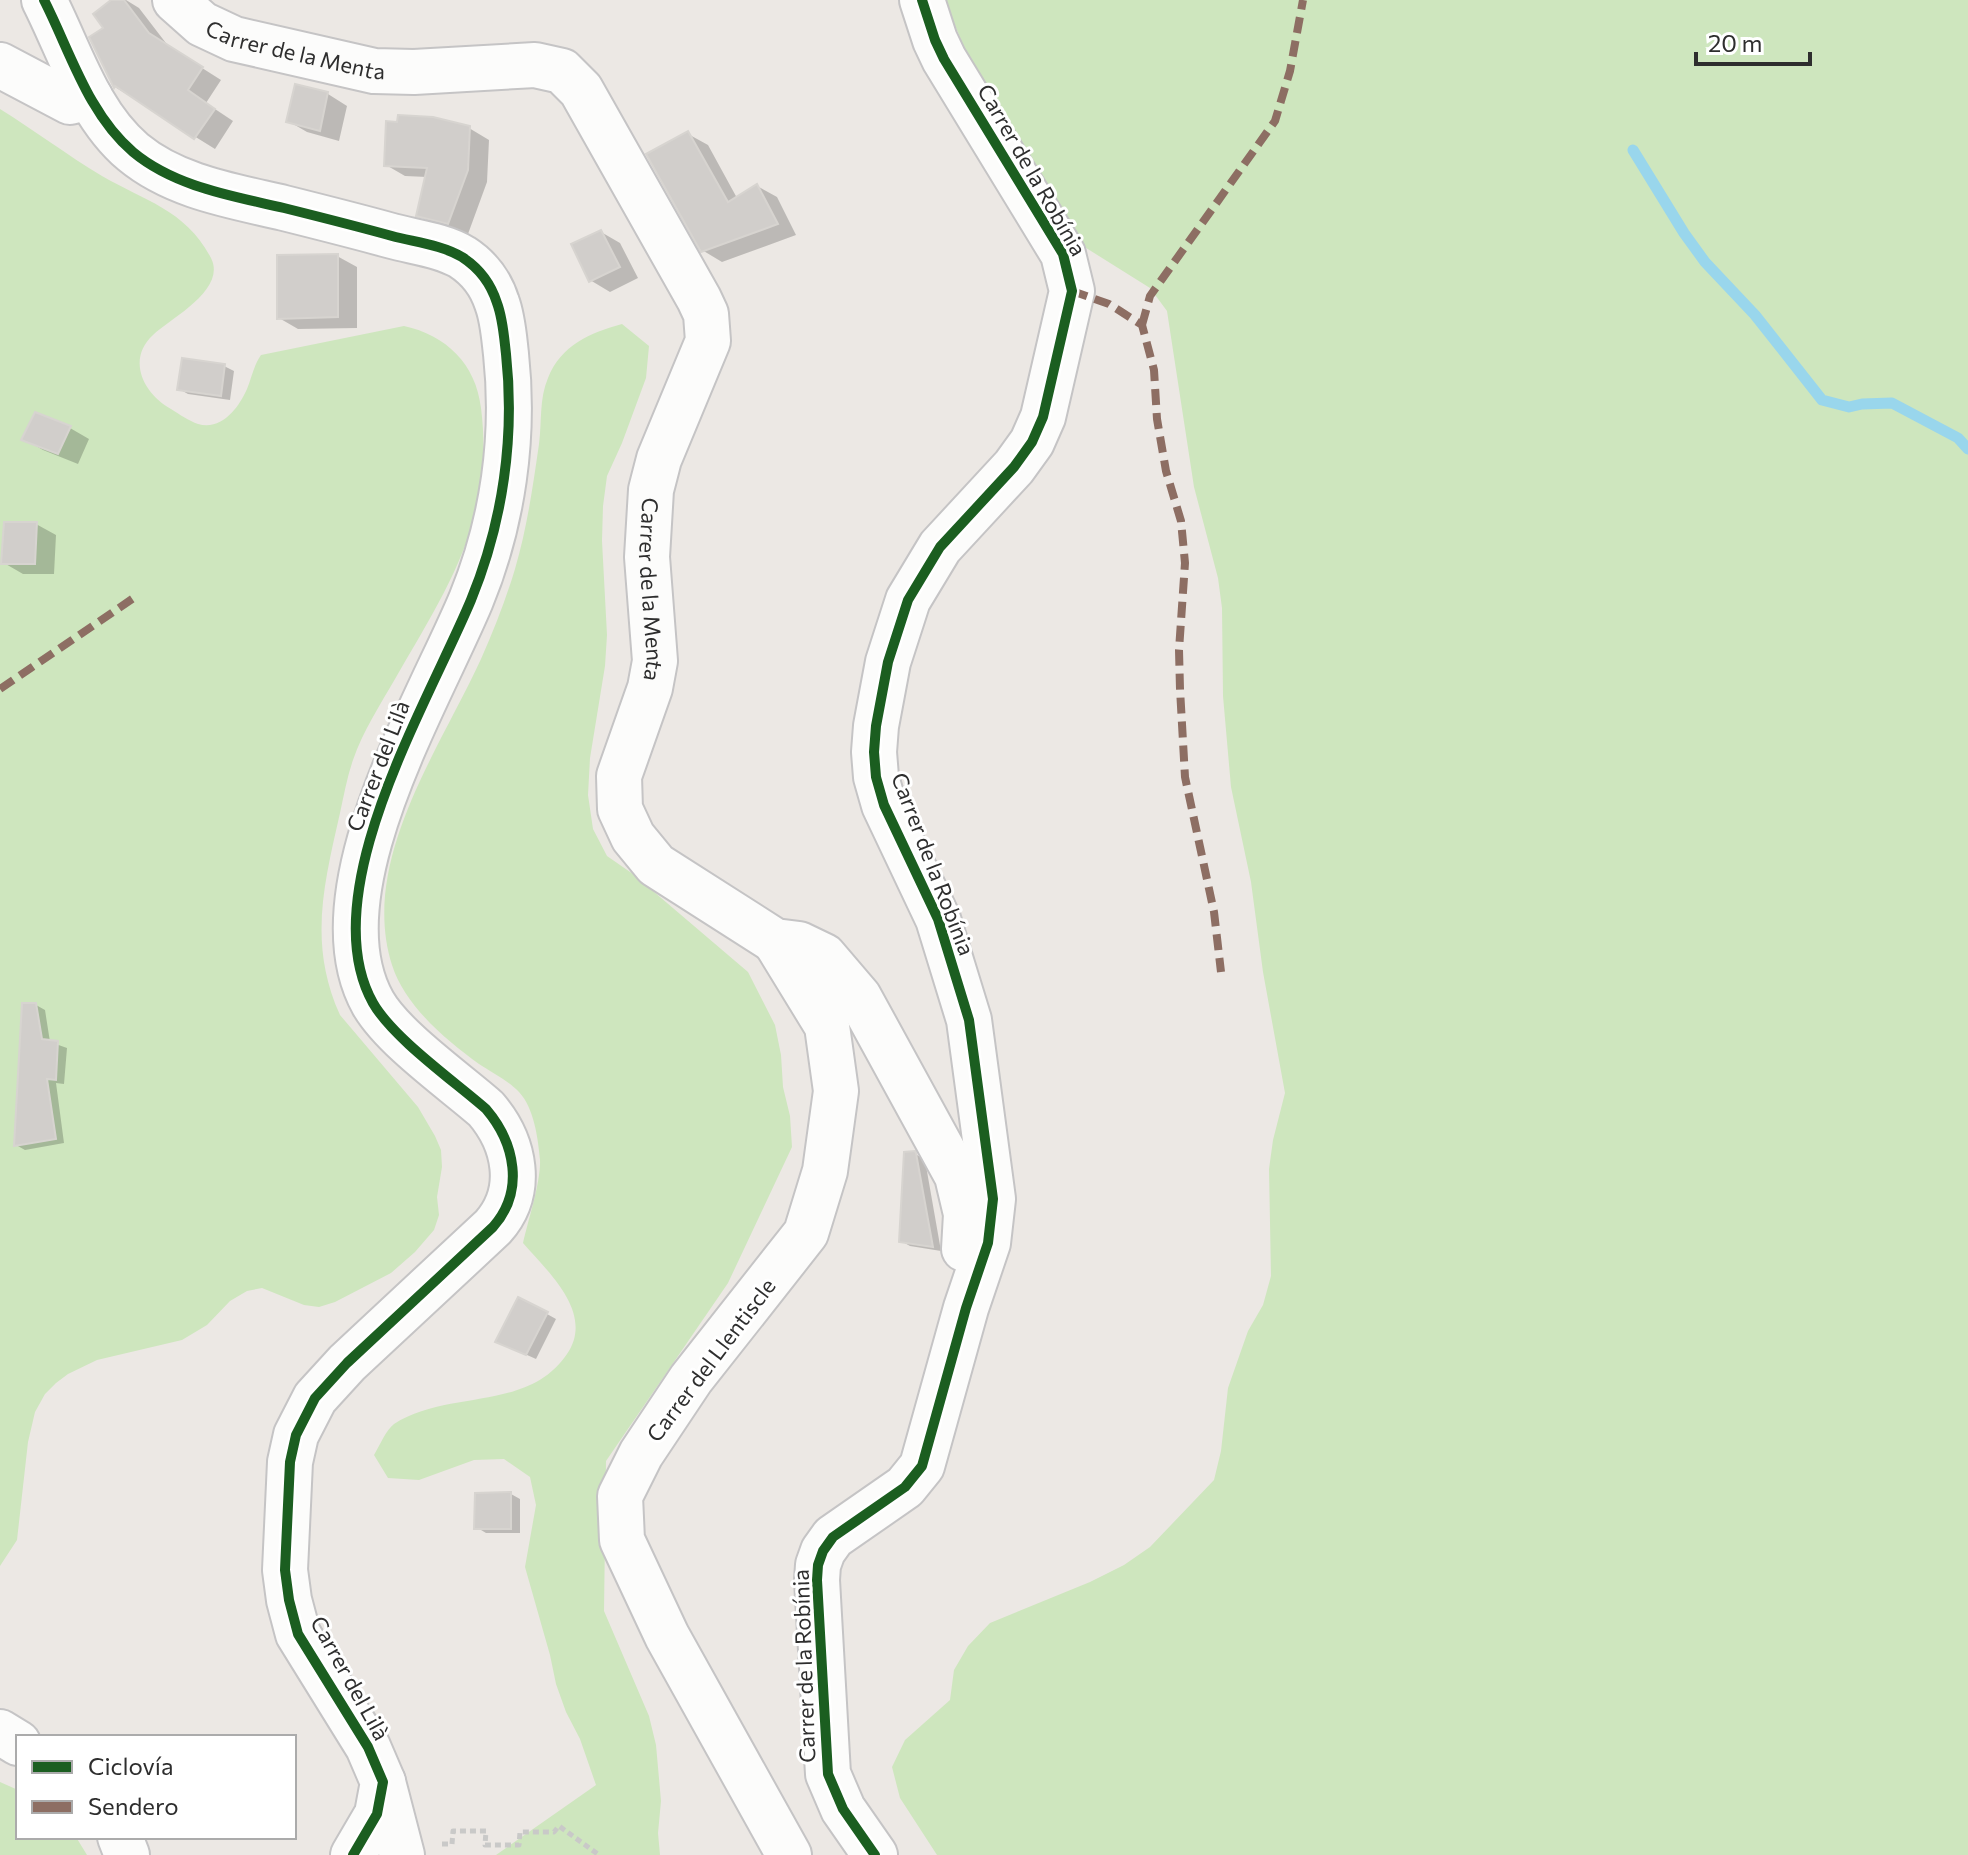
<svg xmlns="http://www.w3.org/2000/svg" width="1968" height="1855" font-family="Commissioner,sans-serif">
<style>
.green{fill:#cee6be}
.shadow{fill:#0003}
.lines{fill:none;stroke-linecap:round;stroke-linejoin:round}
.stream{stroke:#99d6ec;stroke-width:11}
.building{fill:#d1cecb;stroke:#d7d4d0;stroke-width:2}
.minor-casing{stroke:#c5c4c5;stroke-width:48}
.path{stroke:#c9c9c8;stroke-width:5;stroke-dasharray:6 4;stroke-linecap:butt}
.minor{stroke:#fcfcfb;stroke-width:44}
.quiet{stroke:#8d6e63;stroke-width:8;stroke-dasharray:16 8;stroke-linecap:butt}
.cycleway-casing{stroke:#fff;stroke-width:15}
.cycleway{stroke:#1b5e20;stroke-width:10}
.labels{text-anchor:middle;stroke-width:6;stroke-linejoin:round;paint-order:stroke}
.street-label{font-size:22px;fill:#2e2e2e;stroke:#fff}
</style>
<rect width="100%" height="100%" fill="#ece8e4"/>
<path class="green" d="M945 0H1968V1855H937L900 1798 892 1767 905 1740 950 1700 954 1670 968 1646 990 1623 1090 1582 1124 1565 1150 1547 1214 1480 1221 1451 1228 1388 1248 1331 1263 1305 1271 1276 1269 1169 1273 1140 1285 1093 1263 972 1251 882 1231 787 1223 696 1222 608 1218 578 1194 487 1167 311 1150 288 1075 241 969 60Z
M0 109C34 130 67 155 102 176 145 201 186 210 211 258 227 290 171 318 153 335 126 360 144 394 171 409 179 414 189 421 198 424 222 431 239 407 247 389 252 377 253 367 261 355L404 326C446 335 476 364 481 408 495 519 448 587 395 679 380 705 363 731 353 760 347 777 344 795 340 813 324 884 308 944 340 1015L418 1107 435 1136 441 1150 442 1167 437 1197 439 1215 434 1230 415 1252 391 1273 335 1302 319 1307 304 1305 262 1288 247 1291 230 1301 207 1325 182 1340 97 1360 68 1374 56 1383 45 1394 35 1412 28 1442 17 1540 0 1566Z
M622 324 649 346 646 378 622 443 607 476 603 506 602 541 607 635 605 666 590 758 588 795 593 829 607 856 633 874 748 972 775 1025 781 1055 783 1087 790 1116 792 1147 728 1283 606 1461 604 1611 649 1716 656 1745 661 1801 658 1833 660 1855H496L596 1785 580 1739 566 1712 556 1684 550 1655 525 1567 536 1505 530 1477 504 1459 474 1460 419 1480 388 1478 374 1455C380 1445 386 1430 394 1424 449 1389 528 1412 567 1354 595 1313 548 1272 523 1243 528 1221 541 1181 540 1160 538 1138 534 1108 519 1092 509 1081 491 1072 479 1064 446 1040 405 1006 392 965 359 861 440 749 481 659 494 630 506 599 515 569 527 528 533 486 539 444 542 422 539 399 548 378 561 345 590 333 622 324Z
M0 1782 18 1790V1837H76L87 1855H0Z"/>
<path class="shadow" d="M114 0H126L139 8 169 47 221 80 206 103 233 121 215 149 115 87 91 38 106 29Z
M297 87 328 94 347 106 339 141 307 132 288 121Z
M469 128 489 140 487 182 468 234 438 226 418 215 427 177 405 176 386 165Z
M688 134 708 145 737 198 757 186 777 197 796 235 722 262 702 250Z
M601 232 620 243 638 278 610 292 590 280Z
M337 256 357 267V328L298 329 279 318Z
M224 366 234 371 230 400 188 394 179 389Z
M70 428 89 439 78 464 43 450 24 439Z
M36 524 56 535 54 574H23L4 563Z
M36 1005 45 1010 50 1042 67 1048 64 1084 56 1083 64 1143 25 1150 16 1145Z
M914 1153 925 1160 941 1251 910 1246 901 1241Z
M547 1314 556 1319 536 1359 507 1346Z
M511 1494 520 1499V1533H486L476 1527Z"/>
<g class="lines">
<path class="stream" d="M1633 150 1684 233 1705 262 1755 315 1822 400 1849 407 1862 404 1892 403 1958 438 1968 449"/>
</g>
<path class="building" d="M111 0H124L149 33 203 67 188 90 215 109 194 139 115 86 114 88 89 37 103 28 93 14Z
M295 84 328 92 320 131 286 122Z
M398 115 433 117 470 126 468 170 448 224 416 216 427 168 384 166 386 121 397 122Z
M688 131 728 202 757 184 778 224 701 252 646 154Z
M601 230 620 267 589 282 571 244Z
M338 254V317L277 319V255Z
M182 358 225 364 221 396 177 390Z
M35 412 71 426 58 454 21 440Z
M4 522H37L35 564H1Z
M22 1003H36L42 1039 58 1041 56 1080 47 1079 56 1139 14 1146Z
M915 1151 916 1153 933 1247 899 1242 904 1152Z
M518 1297 548 1312 526 1355 495 1342Z
M511 1492V1529H474L475 1493Z"/>
<g class="lines">
<defs>
<g id="minor">
<path d="M44 0C70 51 88 114 133 152 175 187 233 196 284 208 320 217 356 226 392 236 414 242 442 245 462 257 479 268 491 284 497 303 503 319 504 337 506 354 515 437 503 522 471 600 428 703 312 894 373 1003 393 1038 454 1081 486 1109 515 1143 525 1191 493 1227L347 1363 315 1398 296 1435 290 1462 285 1570 289 1600 298 1634 368 1747 383 1782 377 1814 353 1855"/>
<path id="s1" d="M175 0 202 24 234 39 374 71 414 72 535 65 562 71 581 90 699 299 706 314 708 341 659 459 651 490 647 557 655 661 650 688 619 776 620 809 633 837 656 865 775 941 799 944 824 956 859 997 957 1176 966 1214 964 1249"/>
<path d="M0 65 70 102 90 97"/>
<path d="M775 941 827 1026 836 1091 825 1171 806 1233 691 1379 641 1454 620 1496 622 1540 667 1636 789 1855"/>
<path d="M0 1732 18 1743"/>
<path d="M383 1782 402 1855"/>
<path d="M120 1837 127 1855"/>
<path d="M875 1855 843 1809 828 1774 817 1580 818 1565 823 1551 833 1537 905 1487 922 1466 966 1308 988 1243 993 1199 969 1020 938 919 884 805 876 777 874 752 876 726 888 662 908 600 940 547 1014 467 1032 442 1043 417 1072 291 1063 254 944 59 935 40 922 0"/>
</g>
</defs>
<use href="#minor" class="minor-casing"/>
<path class="path" d="M442 1844H452L453 1831H486L485 1845H519L520 1832H554L559 1826 599 1855"/>
<use href="#minor" class="minor"/>
<path class="quiet" d="M1072 291 1109 304 1142 325 1154 370 1157 419 1166 471 1181 521 1185 563 1179 650 1180 689 1185 777 1214 912 1221 972
M1142 325 1150 296 1275 121 1290 71 1303 0
M0 689 138 595"/>
<defs>
<path id="cycleway" d="M44 0C70 51 88 114 133 152 175 187 233 196 284 208 320 217 356 226 392 236 414 242 442 245 462 257 479 268 491 284 497 303 503 319 504 337 506 354 515 437 503 522 471 600 428 703 312 894 373 1003 393 1038 454 1081 486 1109 515 1143 525 1191 493 1227L347 1363 315 1398 296 1435 290 1462 285 1570 289 1600 298 1634 368 1747 383 1782 377 1814 353 1855
M875 1855 843 1809 828 1774 817 1580 818 1565 823 1551 833 1537 905 1487 922 1466 966 1308 988 1243 993 1199 969 1020 938 919 884 805 876 777 874 752 876 726 888 662 908 600 940 547 1014 467 1032 442 1043 417 1072 291 1063 254 944 59 935 40 922 0"/>
</defs>
<use href="#cycleway" class="cycleway-casing"/>
<use href="#cycleway" class="cycleway"/>
</g>
<g class="labels">
<g class="street-label">
<text dy="8" stroke="none"><textPath href="#s1" startOffset="134">Carrer de la Menta</textPath></text>
<text transform="translate(1032 170) rotate(60)" y="8">Carrer de la Robínia</text>
<text dy="8" stroke="none"><textPath href="#s1" startOffset="974">Carrer de la Menta</textPath></text>
<text transform="translate(378 766) rotate(-69)" y="8">Carrer del Lilà</text>
<text transform="translate(933 864) rotate(69)" y="8">Carrer de la Robínia</text>
<text transform="translate(711 1360) rotate(-53)" y="8">Carrer del Llentiscle</text>
<text transform="translate(804 1666) rotate(-92)" y="8">Carrer de la Robínia</text>
<text transform="translate(350 1678) rotate(61)" y="8">Carrer del Lilà</text>
</g>
</g>
<rect x="16" y="1735" width="280" height="104" fill="#ffffff" stroke="#ababab" stroke-width="2"/>
<rect x="32" y="1761" width="40" height="12" fill="#1b5e20" stroke="#ababab" stroke-width="2"/>
<text x="88" y="1775" font-size="24" fill="#2e2e2e">Ciclovía</text>
<rect x="32" y="1801" width="40" height="12" fill="#8d6e63" stroke="#ababab" stroke-width="2"/>
<text x="88" y="1815" font-size="24" fill="#2e2e2e">Sendero</text>
<path d="M1696 52v12h114v-12" fill="none" stroke="#2e2e2e" stroke-width="4"/>
<text x="1708" y="52" font-size="24" fill="#2e2e2e" stroke="#ffffff" stroke-width="6" paint-order="stroke">20 m</text>
</svg>
